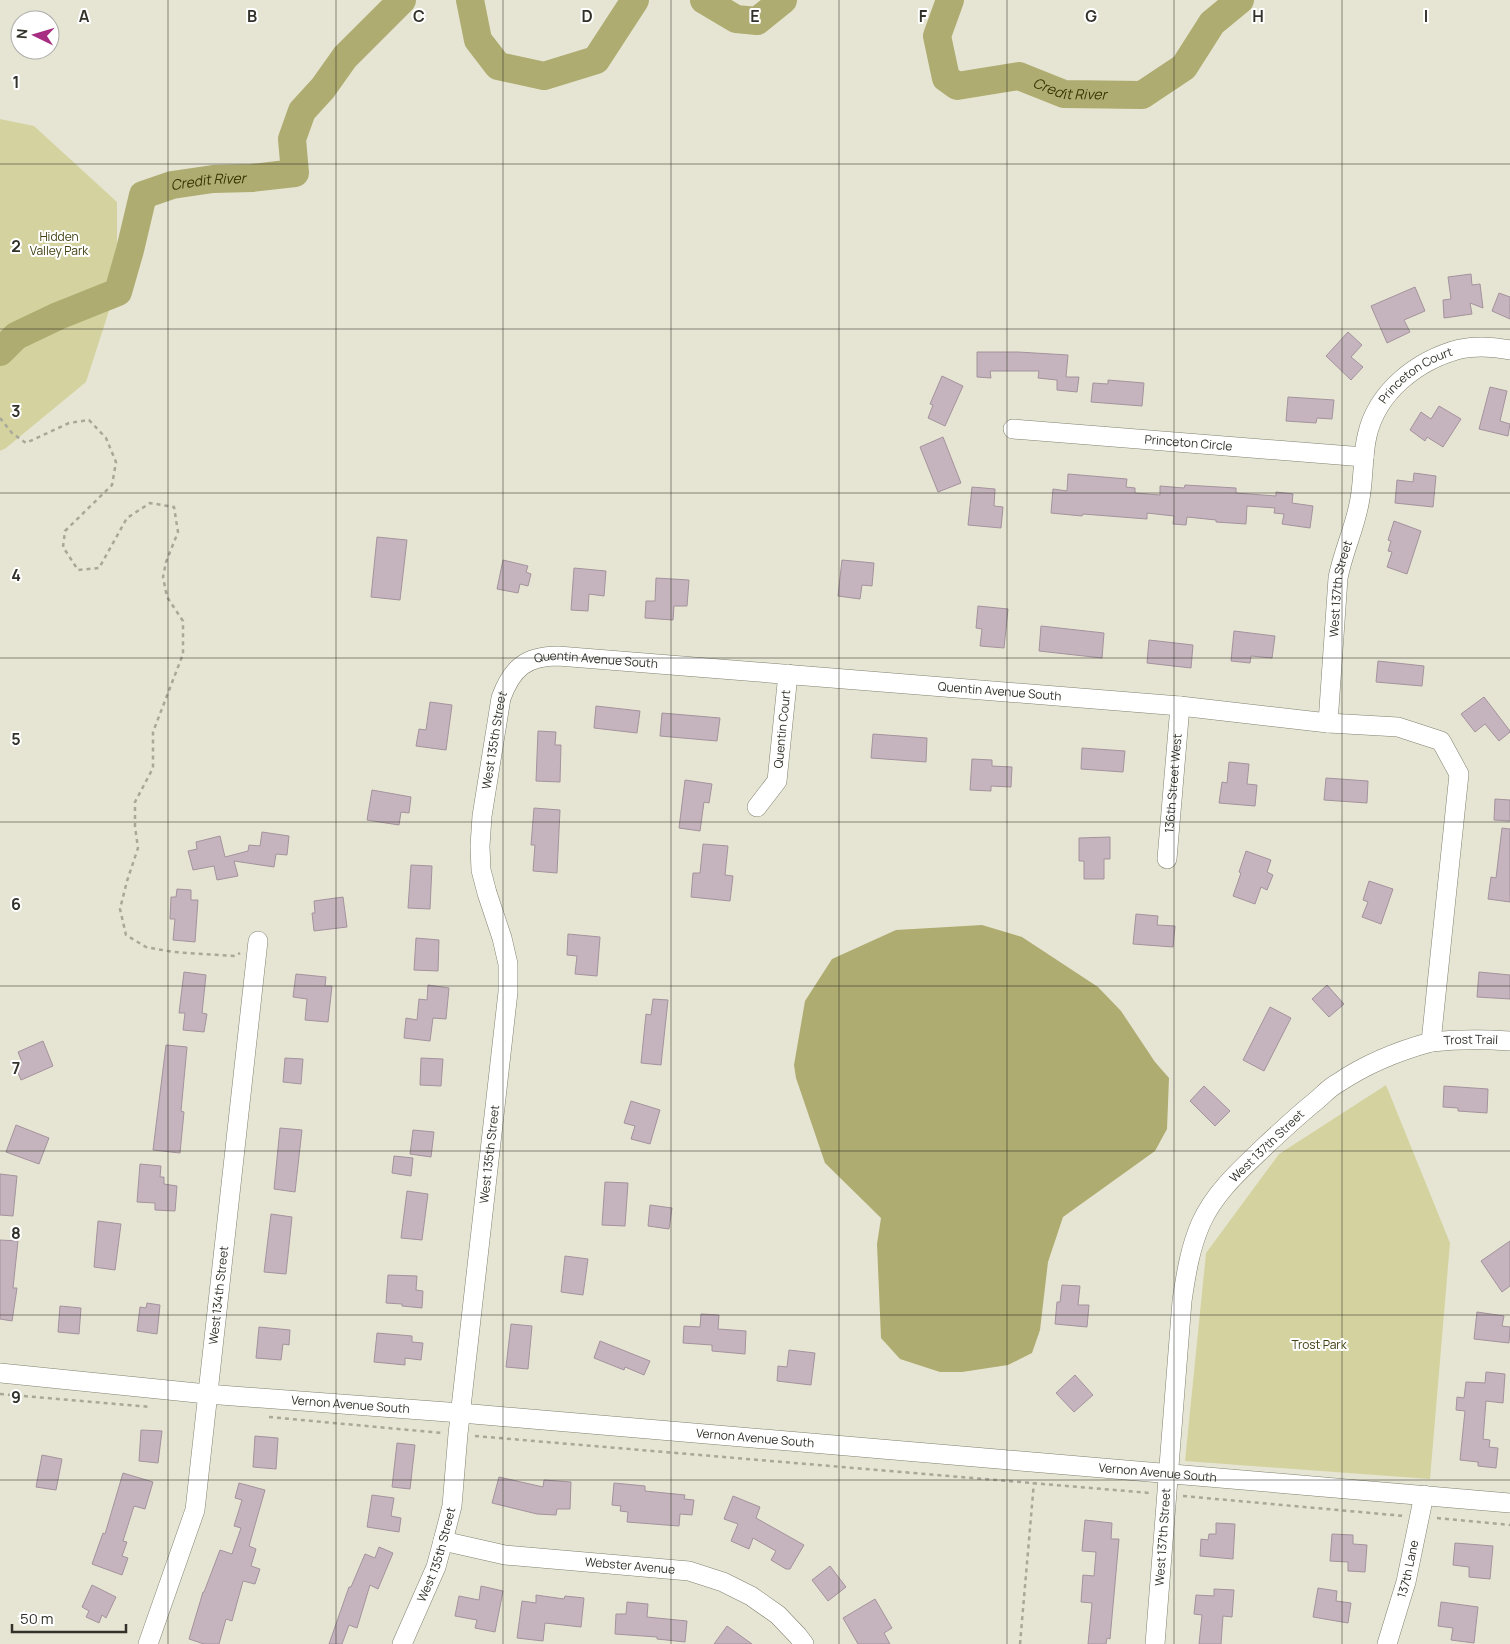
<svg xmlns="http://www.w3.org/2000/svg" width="1510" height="1644" font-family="Manrope,sans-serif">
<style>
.green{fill:#d4d3a0}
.water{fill:#aeac70}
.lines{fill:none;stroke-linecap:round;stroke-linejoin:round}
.river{stroke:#aeac70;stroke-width:28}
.building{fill:#c5b3bd;stroke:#a4939d}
.minor-casing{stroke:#818170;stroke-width:20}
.path{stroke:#a8a899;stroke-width:2.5;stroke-dasharray:4 4;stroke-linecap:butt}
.minor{stroke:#fff;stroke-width:19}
.grid{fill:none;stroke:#32322a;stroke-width:1;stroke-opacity:0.55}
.labels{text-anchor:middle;stroke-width:4;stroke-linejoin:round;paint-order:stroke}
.park-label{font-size:12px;fill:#424011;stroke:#fff}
.street-label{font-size:12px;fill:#32322a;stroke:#fff}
.water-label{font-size:14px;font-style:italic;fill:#363402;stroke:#fff}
.grid-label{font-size:16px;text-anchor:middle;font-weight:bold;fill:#32322a;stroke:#fff;stroke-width:4;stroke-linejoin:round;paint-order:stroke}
</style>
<rect width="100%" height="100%" fill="#e6e5d3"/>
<path class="green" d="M0 119 34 126 117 202V286L86 382 6 448 0 451Z
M1386 1085 1450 1243 1430 1479 1185 1461 1206 1253 1279 1154Z"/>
<path class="water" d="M982 925 1022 937 1098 987 1121 1011 1155 1062 1169 1078 1167 1129 1155 1151 1063 1217 1048 1262 1040 1330 1032 1353 1008 1365 962 1372H940L900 1359 881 1338 877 1244 881 1218 825 1163 796 1078 794 1065 805 1001 832 959 896 930Z"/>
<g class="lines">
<g class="river">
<path d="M470 0 478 40 498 66 544 76 596 60 635 0"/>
<path d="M704 0 736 19 757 21 783 0"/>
<path id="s1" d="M950 0 937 36 946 78 957 86 1019 76 1064 94 1142 95 1184 67 1212 23 1240 0"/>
<path id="s2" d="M0 352 16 336 58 316 118 292 130 250 143 195 172 185 213 179 252 178 295 173 292 139 302 111 323 88 345 57 402 0"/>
</g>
</g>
<path class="building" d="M1471 274 1472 285 1480 284 1483 308 1470 303 1472 314 1444 318 1443 300 1451 299 1448 277Z
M1415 287 1425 311 1404 320 1410 332 1387 343 1371 306Z
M1499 293 1510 297V319L1492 311Z
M1348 332 1362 345 1351 357 1363 367 1351 380 1326 356Z
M977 352H1018L1068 355 1066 377H1079L1077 392 1057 390V380L1038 378 1039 371H990L991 378 977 377Z
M942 376 963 386 945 426 928 418 933 405 930 404Z
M1108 380 1144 383 1142 406 1091 402 1093 383 1108 384Z
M1490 387 1507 391 1500 421 1510 424 1508 436 1479 429Z
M1288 397 1334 400 1332 419 1317 418 1316 423 1286 421Z
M1439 406 1461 419 1443 447 1427 437 1425 441 1410 430 1421 412 1431 419Z
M943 437 961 483 938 492 920 447Z
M1414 473 1436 476 1433 507 1395 503 1397 480 1413 482Z
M1068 474 1127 479 1126 487 1135 488V493L1160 495V486L1184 488 1185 485 1236 488V493L1276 496V492L1293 494 1292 503 1313 506 1310 528 1282 524 1284 514 1274 513 1275 508 1247 506 1246 524 1216 522V520L1187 517 1186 525 1173 524 1174 516 1147 513V519L1083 514 1082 516 1051 513 1053 489 1067 491Z
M972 487 995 489 994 506 1003 507 1001 528 968 525Z
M1394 521 1421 531 1407 574 1387 567 1392 552 1388 551 1391 541 1388 540Z
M377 537 407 540 400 600 371 597Z
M503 560 528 566 526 572 531 574 528 586 520 584 518 593 497 589Z
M842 560 874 563 872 586 862 585 860 599 838 596Z
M574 568 606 571 604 596 589 594 588 611 571 610Z
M656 578 689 580 687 606H674L673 620 645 618 646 601H655Z
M978 606 1008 609 1004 648 980 646 982 629 976 628Z
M1041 626 1104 633 1102 658 1039 651Z
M1234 631 1275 636 1272 658 1251 656 1250 663 1231 661Z
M1149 640 1193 645 1191 668 1147 663Z
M1378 661 1424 666 1422 686 1376 682Z
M1484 697 1510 731V732L1499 741 1485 724 1475 732 1461 714Z
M430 702 452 705 446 750 416 746 419 729 426 730Z
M596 706 640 711 637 733 594 728Z
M662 713 720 718 717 741 660 736Z
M538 731 556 732 555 745H561L560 782 536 781Z
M873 734 927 738 926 762 871 758Z
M1082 748 1125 751 1123 772 1081 769Z
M972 759 992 760V766L1012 767 1011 787 991 786V791L970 790Z
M1229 762 1249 764 1247 784 1257 785 1255 806 1219 803 1222 782 1227 783Z
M1326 778 1368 781 1367 803 1324 800Z
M685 780 712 784 709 803 704 802 700 831 679 828Z
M372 790 411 797 409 813 401 812 399 825 367 820Z
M1495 799 1510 800V821L1494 820Z
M534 808 560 810 557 873 533 871 535 845H531Z
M1502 828 1510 829V902L1488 899 1491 877 1496 878Z
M262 832 289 836 287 855 276 854 274 867 234 861 238 876 217 880 214 866 193 870 188 851 197 849 196 842 220 836 225 857 248 851 249 845 260 846Z
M1110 837V859H1104V879H1084V861H1079V838Z
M703 844 728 846 725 875 733 876 730 901 691 897 693 873H700Z
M1246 851 1271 860 1267 872 1273 875 1267 890 1261 887 1255 904 1233 896 1241 873 1239 872Z
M411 865 432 866 430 909 408 908Z
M1369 881 1393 889 1381 924 1362 917 1368 902 1363 900Z
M177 889 191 890V900H198L195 942 173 940 175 919H170L171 897H176Z
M343 897 347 927 314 931 312 913H315L314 901Z
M1136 914 1158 916 1157 925 1175 926 1173 947 1133 944Z
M568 934 600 937 597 976 575 974 577 956 567 955Z
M416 938 439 940 438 971 414 970Z
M184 972 206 975 202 1013 207 1014 204 1032 183 1030 185 1013H179Z
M1479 972 1510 975V999L1477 997Z
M296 974 326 977 325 986H332L328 1022 305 1020 307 999 293 997Z
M428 985 449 988 446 1019 433 1018 430 1041 404 1038 406 1018 417 1020 419 999 427 1000Z
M1327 985 1344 1004 1329 1017 1312 999Z
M653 999 668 1000 661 1065 641 1063 646 1014 651 1015Z
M1270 1007 1291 1018 1264 1071 1243 1060Z
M43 1041 53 1066 21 1080 15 1066 22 1062 18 1052Z
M166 1045 187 1047 181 1111 184 1112 180 1153 153 1150Z
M285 1058 303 1059 301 1084 283 1082Z
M421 1058 443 1059 441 1086 420 1085Z
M1204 1086 1230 1111 1215 1126 1190 1101Z
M1444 1086 1488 1089 1487 1113 1458 1111V1108L1443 1107Z
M631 1101 660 1110 650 1144 631 1139 635 1126 624 1123Z
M16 1125 49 1138 39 1164 6 1152Z
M280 1128 302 1130 295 1192 274 1189Z
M413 1130 434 1132 431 1157 410 1154Z
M394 1156 413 1158 411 1176 392 1173Z
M140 1164 161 1166 160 1177H164V1184L177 1186 175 1211 155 1210V1203L137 1202Z
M0 1174 17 1176 13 1216 0 1215Z
M605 1182 628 1183 625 1226 602 1225Z
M407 1191 428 1194 422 1240 401 1238Z
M650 1205 672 1208 669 1229 648 1226Z
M271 1214 292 1217 286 1274 264 1272Z
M98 1221 121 1224 115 1270 94 1267Z
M0 1240 18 1241 13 1288H17L12 1321 0 1319Z
M1510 1241V1286L1502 1292 1481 1261Z
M565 1256 588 1259 583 1295 561 1292Z
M388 1275 417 1276 416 1290 423 1291 422 1308 402 1306V1304L386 1303Z
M1062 1285 1080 1286 1078 1305H1089L1087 1327 1055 1324 1057 1302H1060Z
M147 1303 160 1305 157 1334 137 1331 140 1307 146 1308Z
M60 1306 81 1308 79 1334 58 1332Z
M1477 1312 1504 1316 1502 1326 1510 1327 1509 1343 1474 1339Z
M701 1314 719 1315 718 1329 746 1331 745 1354 712 1351V1345L683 1343 684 1326 700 1327Z
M511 1324 532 1326 528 1369 506 1367Z
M259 1327 290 1330 289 1345 283 1344 281 1360 256 1358Z
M377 1333 412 1336V1342L423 1343 421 1360 405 1358V1365L374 1362Z
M600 1341 650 1361 644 1375 625 1367 624 1370 594 1358Z
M789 1350 815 1353 811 1385 777 1381 778 1366 787 1367Z
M1486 1372 1505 1374 1503 1403 1486 1401 1483 1439 1490 1440 1489 1447 1498 1448 1496 1468 1478 1466V1462L1460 1460 1465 1411 1456 1410 1457 1397 1464 1398 1466 1382 1485 1383Z
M1075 1375 1093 1395 1074 1412 1056 1393Z
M141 1430 162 1431 158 1463 139 1461Z
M255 1436 278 1438 276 1469 253 1467Z
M397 1443 415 1445 410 1489 392 1487Z
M42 1455 62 1459 56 1490 36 1487Z
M123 1473 153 1482 145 1509 134 1506 123 1541 127 1542 122 1556 128 1558 122 1575 92 1564 103 1533 105 1534Z
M499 1477 543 1487 544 1480 571 1482 570 1509H557L556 1515 537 1514 492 1503Z
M239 1483 265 1490 249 1546 256 1549 251 1566 260 1569 255 1584 243 1581 232 1621 226 1619 219 1644H204L189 1639 203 1592H204L220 1550 232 1554 241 1528 234 1526 242 1500 235 1498Z
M614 1483 645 1486V1491L685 1495 684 1499 694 1500 692 1515 680 1514 679 1526 627 1522 628 1512 620 1511 621 1506 612 1505Z
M372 1495 394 1498 391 1516 401 1518 399 1532 367 1527Z
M733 1496 760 1507 756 1518 804 1545 790 1569H786L771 1560 776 1551 753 1538 749 1549 731 1541 738 1524 724 1519Z
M1085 1520 1112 1523 1111 1539H1119L1110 1639 1107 1638 1106 1644H1088L1092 1603 1081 1602 1083 1575 1094 1576 1096 1552 1082 1551Z
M1216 1523 1235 1524 1233 1559 1200 1556 1201 1539 1208 1540 1209 1534H1216Z
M1332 1534 1353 1535V1544L1367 1545 1365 1572 1348 1571V1562L1330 1561Z
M1455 1543 1493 1546 1490 1579 1469 1577V1567L1453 1565Z
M379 1547 393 1553 378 1589 370 1585 357 1628 349 1625 342 1644H329L349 1587H351L365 1554 375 1558Z
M830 1566 846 1587 828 1601 812 1580Z
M92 1585 116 1597 106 1618 102 1615 99 1623 86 1617 89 1611 82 1607Z
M481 1586 503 1591 495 1632 475 1628 477 1620 455 1616 459 1596 479 1600Z
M1318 1588 1337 1591 1336 1601 1351 1603 1348 1623 1313 1617Z
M1214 1589 1234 1590 1232 1617 1223 1616 1221 1644H1199L1202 1615 1194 1614 1196 1595 1214 1596Z
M536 1595 564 1599 565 1596 584 1598 581 1627 545 1623 543 1641 517 1638 522 1601 536 1603Z
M875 1599 892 1628 884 1633 890 1644H858L843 1618Z
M627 1602 648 1604 647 1617 687 1621 685 1642 657 1639V1637L615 1634 616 1614H626Z
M1441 1602 1478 1607 1474 1643 1451 1640 1453 1628 1438 1626Z
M727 1626 752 1644H714Z"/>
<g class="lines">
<defs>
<g id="minor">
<path id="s3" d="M1013 429 1364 457"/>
<path id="s4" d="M1328 723 1338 578C1343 552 1354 530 1359 504 1364 482 1362 458 1367 436 1377 391 1418 360 1460 349 1476 346 1495 347 1510 350"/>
<path id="s5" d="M757 807 777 781 788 674"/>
<path id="s6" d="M1167 859 1180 706"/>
<path id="s7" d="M1431 1042C1458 1039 1483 1039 1510 1041"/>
<path id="s8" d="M0 1373 207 1394 461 1413 1510 1503"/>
<path id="s9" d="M443 1541 505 1555 689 1571 723 1582 751 1596 778 1615 798 1636 804 1644"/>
<path id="s10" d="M148 1644 195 1510 258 941"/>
<path id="s11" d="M402 1644 436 1567 443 1541 452 1506 458 1434 508 992V964L502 938 487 893 481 870 480 846 482 816 501 698C512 668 526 656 558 656L1180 706 1328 723 1398 727 1441 741 1459 774 1431 1042C1398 1051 1366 1064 1338 1083 1330 1087 1324 1094 1317 1100 1297 1116 1279 1133 1261 1150 1238 1172 1214 1194 1201 1223 1190 1248 1186 1274 1182 1301L1155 1644"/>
<path id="s12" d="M1387 1644 1406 1582 1424 1495"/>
</g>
</defs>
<use href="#minor" class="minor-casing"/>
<path class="path" d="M0 418 12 433 26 443 69 423 89 420 106 438 116 462 112 485 65 531 63 547 78 570 99 568 127 518 150 503 174 507 178 532 166 562 163 577 167 597 183 621V654L153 732V768L135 802V827L138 848 127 881 120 909 126 935 146 947 173 952 235 956 240 953
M0 1394 151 1407
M269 1417 442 1433
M475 1436 1150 1493
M1183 1496 1404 1516
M1437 1518 1510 1525
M1020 1644 1034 1482"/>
<use href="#minor" class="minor"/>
</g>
<path class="grid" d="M168 0V1644M336 0V1644M503 0V1644M671 0V1644M839 0V1644M1007 0V1644M1174 0V1644M1342 0V1644M0 164H1510M0 329H1510M0 493H1510M0 658H1510M0 822H1510M0 986H1510M0 1151H1510M0 1315H1510M0 1480H1510"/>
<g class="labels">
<g class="park-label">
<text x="59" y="241">Hidden<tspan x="59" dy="14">Valley Park</tspan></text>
<text x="1319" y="1349">Trost Park</text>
</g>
<g class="street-label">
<text dy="4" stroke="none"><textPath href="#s4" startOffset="372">Princeton Court</textPath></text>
<text dy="4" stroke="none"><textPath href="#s3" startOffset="176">Princeton Circle</textPath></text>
<text dy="4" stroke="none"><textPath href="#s4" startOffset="135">West 137th Street</textPath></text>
<text dy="4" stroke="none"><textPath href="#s11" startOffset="1079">Quentin Avenue South</textPath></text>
<text dy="4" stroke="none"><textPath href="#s11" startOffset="1484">Quentin Avenue South</textPath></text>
<text dy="4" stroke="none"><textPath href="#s5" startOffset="85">Quentin Court</textPath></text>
<text dy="4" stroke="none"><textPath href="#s11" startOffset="921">West 135th Street</textPath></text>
<text dy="4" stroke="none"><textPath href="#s6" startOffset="76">136th Street West</textPath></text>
<text dy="4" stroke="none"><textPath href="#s7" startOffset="40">Trost Trail</textPath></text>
<text transform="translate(1267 1146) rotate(-44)" y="4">West 137th Street</text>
<text dy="4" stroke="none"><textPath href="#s11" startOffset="501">West 135th Street</textPath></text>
<text dy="4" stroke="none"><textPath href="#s10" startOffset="358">West 134th Street</textPath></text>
<text dy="4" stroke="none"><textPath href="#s8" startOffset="352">Vernon Avenue South</textPath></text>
<text dy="4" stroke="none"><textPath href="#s8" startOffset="758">Vernon Avenue South</textPath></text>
<text dy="4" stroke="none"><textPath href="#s8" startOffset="1162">Vernon Avenue South</textPath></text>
<text transform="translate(1163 1537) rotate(-86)" y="4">West 137th Street</text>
<text dy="4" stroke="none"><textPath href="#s11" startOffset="96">West 135th Street</textPath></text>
<text dy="4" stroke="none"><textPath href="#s9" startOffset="189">Webster Avenue</textPath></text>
<text dy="4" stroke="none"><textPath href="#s12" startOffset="78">137th Lane</textPath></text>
</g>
<g class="water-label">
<text dy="5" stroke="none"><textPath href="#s1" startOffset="211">Credit River</textPath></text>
<text dy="5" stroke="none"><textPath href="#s2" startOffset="301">Credit River</textPath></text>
</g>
</g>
<g class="grid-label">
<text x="84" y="22">A</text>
<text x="252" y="22">B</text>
<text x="419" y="22">C</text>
<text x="587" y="22">D</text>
<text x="755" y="22">E</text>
<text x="923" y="22">F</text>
<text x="1091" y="22">G</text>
<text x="1258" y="22">H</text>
<text x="1426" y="22">I</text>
<text x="16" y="88">1</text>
<text x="16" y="252">2</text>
<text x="16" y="417">3</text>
<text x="16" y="581">4</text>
<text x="16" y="745">5</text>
<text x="16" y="910">6</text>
<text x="16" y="1074">7</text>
<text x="16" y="1239">8</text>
<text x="16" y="1403">9</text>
</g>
<g transform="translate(35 35) rotate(275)"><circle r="24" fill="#ffffff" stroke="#adadaa"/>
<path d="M0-4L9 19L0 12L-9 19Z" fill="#a62d82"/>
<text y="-8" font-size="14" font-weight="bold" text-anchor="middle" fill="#32322a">N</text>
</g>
<path d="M12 1624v8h114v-8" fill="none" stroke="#32322a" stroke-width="2.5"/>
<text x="20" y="1624" font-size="15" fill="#32322a" stroke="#ffffff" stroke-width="4" paint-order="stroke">50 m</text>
</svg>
